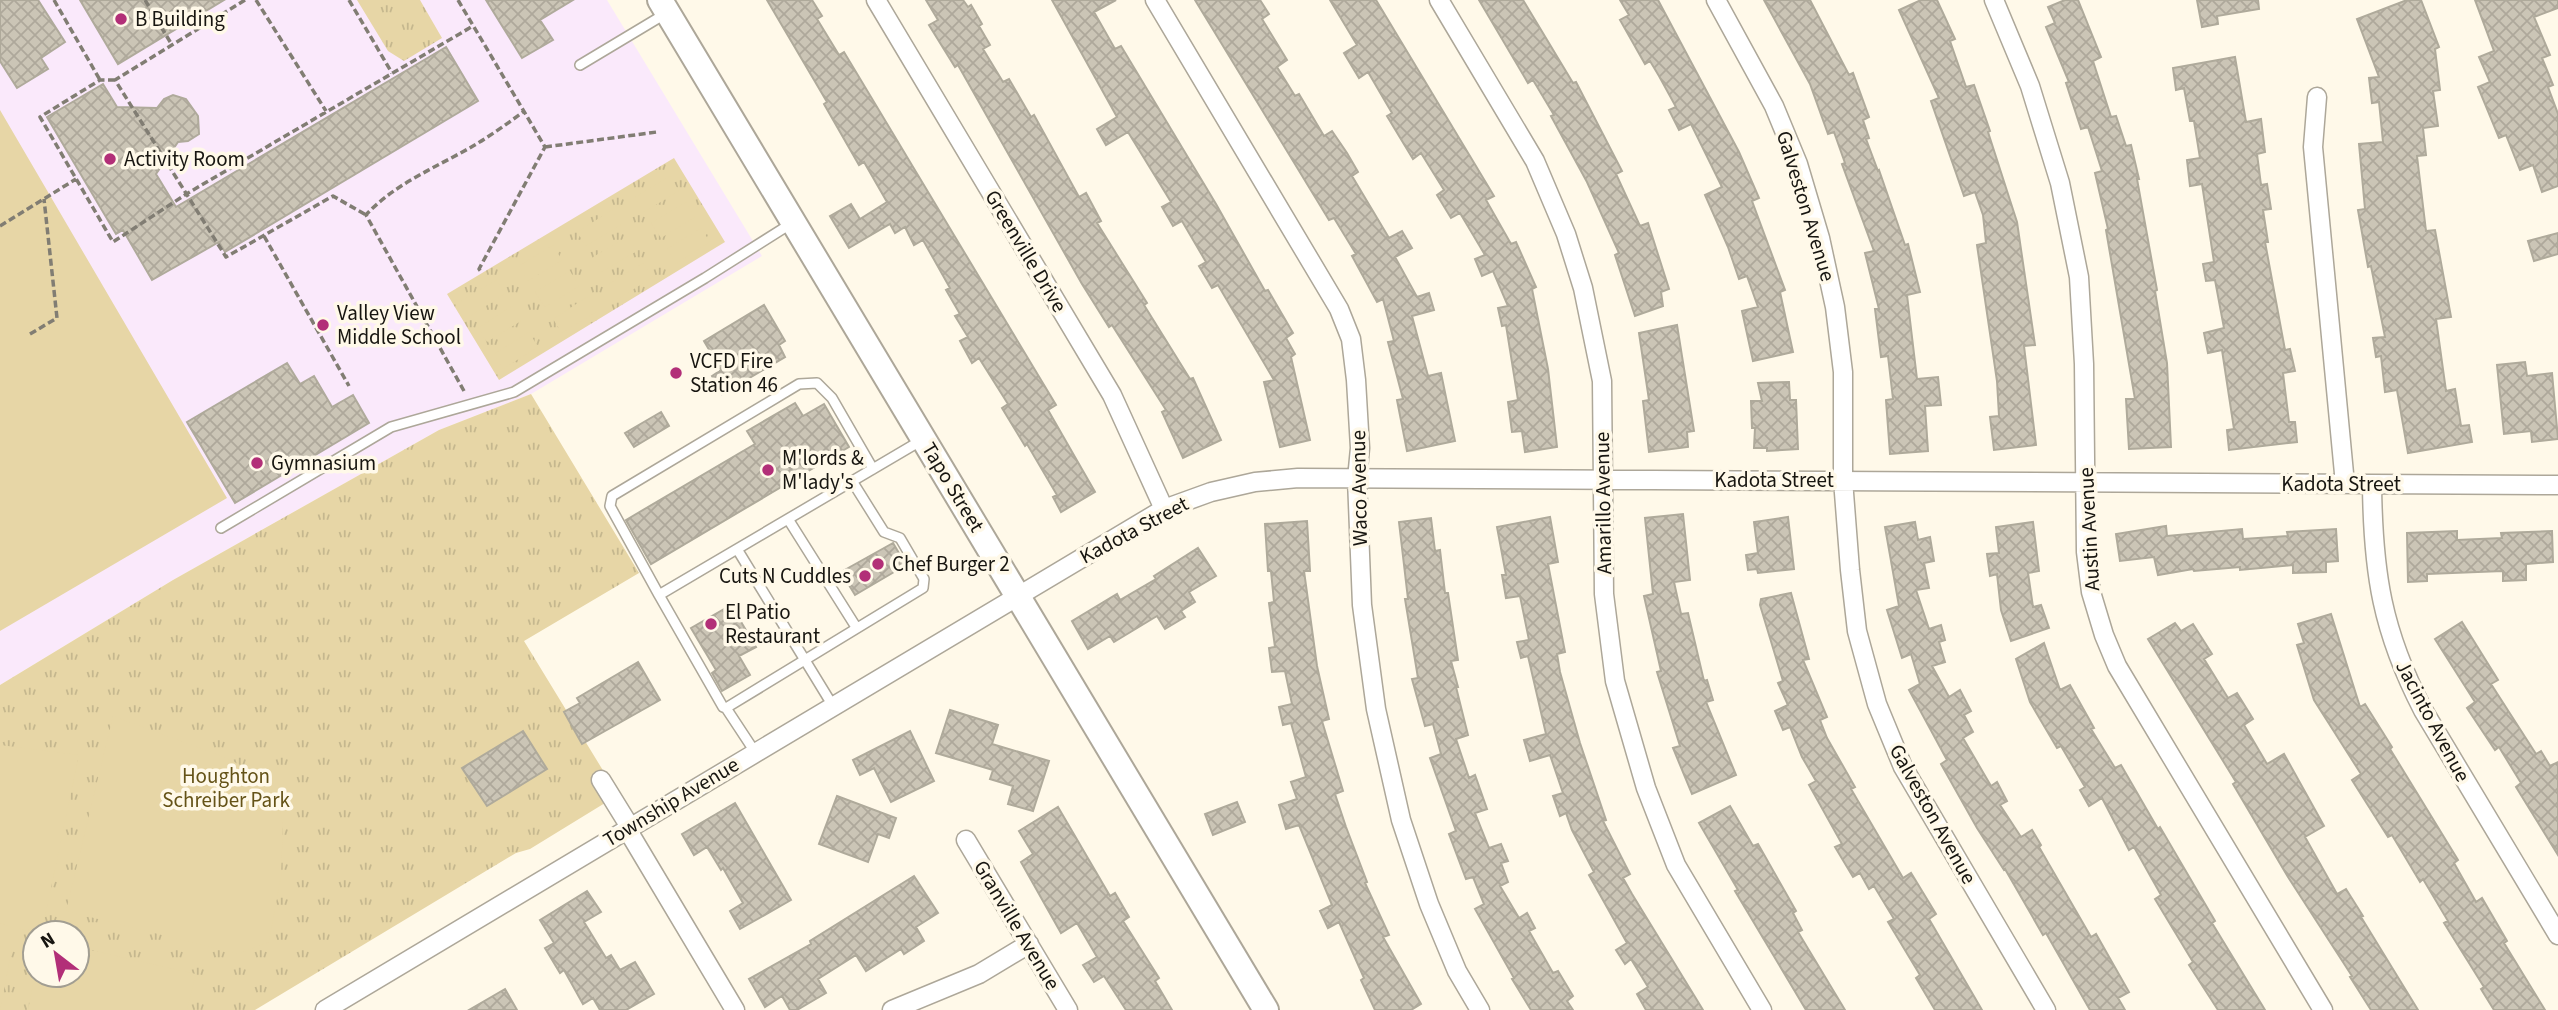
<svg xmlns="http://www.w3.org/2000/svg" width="2558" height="1010" font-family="'Source Sans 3',sans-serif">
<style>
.education{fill:#fae9fb}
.grass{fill:url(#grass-tufts);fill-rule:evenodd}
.pitch{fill:#e7d6a6}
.building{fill:url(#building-cross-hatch);stroke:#afaa9b;stroke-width:2}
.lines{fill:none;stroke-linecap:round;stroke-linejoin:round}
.lane-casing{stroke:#ada799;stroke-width:12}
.street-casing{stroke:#ada799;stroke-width:21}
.secondary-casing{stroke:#ada799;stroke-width:28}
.path{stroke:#817d73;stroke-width:3.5;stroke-dasharray:7 3.5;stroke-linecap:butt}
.lane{stroke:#fff;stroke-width:9}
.street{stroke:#fff;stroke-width:18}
.secondary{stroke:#fff;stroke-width:24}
.poi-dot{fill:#b22f78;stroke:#fff9e9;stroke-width:2.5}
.labels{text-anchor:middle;stroke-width:7;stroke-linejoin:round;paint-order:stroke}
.poi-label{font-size:21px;fill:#171510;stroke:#fff9e9;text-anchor:start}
.street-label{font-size:21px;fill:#171510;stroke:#fff9e9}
.park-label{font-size:21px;fill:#655318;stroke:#fff9e9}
</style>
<defs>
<pattern id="grass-tufts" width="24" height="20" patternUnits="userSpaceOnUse" patternTransform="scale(1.75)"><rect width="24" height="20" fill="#e7d6a6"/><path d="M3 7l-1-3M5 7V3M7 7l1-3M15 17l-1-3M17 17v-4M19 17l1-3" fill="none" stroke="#c5b78e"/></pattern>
<pattern id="building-cross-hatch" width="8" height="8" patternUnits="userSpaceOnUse" patternTransform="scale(1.75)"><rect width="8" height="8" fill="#cbc5b6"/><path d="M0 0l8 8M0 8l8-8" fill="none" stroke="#aea89b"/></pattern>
</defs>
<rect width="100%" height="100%" fill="#fff9e9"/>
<path class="education" d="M0 0H607L762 256 531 394 439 430 173 580 0 685Z"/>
<path class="grass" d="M357 0H420L442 38 404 61 388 51Z
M674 158 725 242 499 380 447 294Z
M531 394 639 573 524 641 618 795 530 849 516 853 255 1010H0V685L173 580 439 430ZM35 933H77V975H35Z"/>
<path class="pitch" d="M0 110 227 498 0 631Z
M670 176 679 191 644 212 635 197Z
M686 202 695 217 661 238 651 223Z
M612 210 621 225 586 246 577 232Z
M701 228 710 242 676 264 667 249Z
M628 236 637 251 602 272 593 257Z
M553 245 562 260 528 281 519 266Z
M643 263 653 277 618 299 609 284Z
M570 271 579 286 545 307 535 292Z
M496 280 505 294 470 316 461 301Z
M587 297 596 312 562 333 553 319Z
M512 306 521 321 487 342 478 328Z
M529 332 538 347 503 369 494 354Z
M113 716 227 758 267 780 278 798 283 824 281 876 269 942 238 954 66 911Z
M0 745 79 755 44 921 27 931 0 923Z
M0 946 12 949 0 1010Z
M77 947 196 974 187 1010H28L35 975H77Z"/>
<path class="building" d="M0 0H38L65 42 41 58 48 69 17 88 0 61Z
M80 0H224L118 64Z
M486 0H573L540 20 553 40 522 58Z
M767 0H812L822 16 817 19 839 55 844 52 1056 405 1048 410 1095 492 1061 512 1053 497 1057 495 1027 444 1025 446 1002 408 1008 404 979 358 972 363 960 341 968 337 955 316 960 314 946 290 950 288 923 240 914 245 905 227 895 233 890 224 849 248 830 216 851 204 860 219 887 202 864 162 859 165 824 104 827 102Z
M926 0H963L968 7 971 5 982 24 979 26 990 45 983 49 1003 82 1009 79 1031 117 1034 115 1079 197 1086 193 1101 221 1097 223 1147 303 1144 305 1190 379 1193 378 1221 440 1183 458 1162 412 1166 410 1112 325 1109 327 1082 284 958 65 955 67 929 25 938 20Z
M1052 0H1116L1094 12 1115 49 1121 46 1216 204 1265 291 1268 290 1293 333 1286 338 1295 354 1291 357 1310 440 1280 447 1264 382 1274 380 1218 285 1212 288 1199 266 1206 262 1182 221 1173 226 1162 207 1171 202 1128 132 1106 145 1097 129 1117 117Z
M1195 0H1260L1269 14 1262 19 1287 60 1277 67 1295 96 1299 94 1324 136 1332 131 1347 153 1358 172 1352 176 1389 238 1402 231 1412 248 1395 257 1417 297 1429 293 1434 310 1412 316 1428 376 1441 373 1455 441 1407 451 1397 400 1403 399 1388 342 1394 341 1383 299 1377 302 1352 256 1356 254 1334 218 1329 220Z
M1330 0H1376L1494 196 1486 200 1511 244 1516 242 1536 287 1532 289 1548 369 1557 447 1525 452 1522 431 1512 432 1508 402 1518 400 1506 325 1502 326 1498 308 1508 306 1493 271 1482 276 1475 259 1485 255 1460 213 1451 218 1437 195 1444 190 1421 153 1413 159 1387 116 1392 113 1368 72 1359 78 1344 53 1357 45Z
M1479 0H1523L1573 83 1576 82 1622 171 1616 174 1640 226 1648 223 1669 289 1661 292 1663 306 1635 316 1615 255 1619 253 1587 182 1551 116 1554 115 1533 80 1528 83Z
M1620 0H1658L1739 152 1759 198 1752 201 1785 290 1780 292 1793 352 1753 361 1742 311 1758 307 1747 276 1739 279 1728 247 1705 195 1722 187 1691 124 1679 130 1669 110 1676 107 1659 76 1650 61 1645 64 1620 20 1629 15Z
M1764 0H1810L1849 75 1853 73 1869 117 1863 120 1869 138 1866 139 1878 171 1879 170 1905 245 1908 244 1920 292 1907 295 1917 379 1938 377 1941 405 1925 406 1928 451 1890 454 1886 400 1893 399 1888 356 1881 357 1875 309H1879L1865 253 1874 251 1842 164 1845 163 1834 132 1828 134 1810 84Z
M1921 0H1937L1955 39 1950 41 1966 87 1974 85 1990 131 1988 132 2017 222 2035 345 2024 346 2036 445 1994 450 1990 417 1999 416 1997 381 1977 245 1986 243 1983 215 1975 192 1964 196 1931 101 1939 98 1899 10Z
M2065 0H2078L2101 57 2093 61 2111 117 2116 116 2126 146 2131 145 2139 179H2137L2157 290 2155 291 2167 363 2171 447 2129 449 2126 399H2135L2106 230 2108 229 2095 173 2102 171 2088 127 2081 129 2066 83 2069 82 2046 27 2055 23 2048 7Z
M2197 0H2258L2259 9 2217 16 2218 24 2202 27Z
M2407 0H2421L2439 47 2435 49 2440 90 2433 91 2438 126 2423 128 2426 155 2417 156 2426 231 2435 230 2451 317 2436 319 2446 391 2455 389 2461 426 2469 425 2472 442 2408 453 2397 390 2385 392 2381 356 2376 357 2373 338 2385 337 2371 266 2368 267 2358 210 2365 209 2359 144 2383 142 2379 102 2372 103 2369 78 2379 77 2357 19Z
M2475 0H2558V8L2534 17 2550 55 2542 58 2553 85 2548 87 2558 114V186L2542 192 2533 165 2520 170 2506 135 2499 138 2478 87 2490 82 2479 57 2494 51Z
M446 47 478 101 225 252 219 242 152 280 123 230 116 234 47 117 103 84 117 107 157 108 164 99 173 95 186 99 198 116 199 134 188 141 178 142 156 174 176 207Z
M2235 57 2246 122 2261 119 2265 152 2257 154 2261 185 2267 184 2271 209 2263 210 2268 242H2265L2285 350 2290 349 2295 371 2283 373 2289 422H2295L2297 442 2229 450 2227 430 2234 429 2222 350 2208 353 2204 333 2224 328 2215 280 2206 281 2203 264 2214 262 2202 184 2190 186 2187 160 2200 158 2194 121H2190L2184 88 2176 90 2173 68Z
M2558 233V254L2534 261 2528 241Z
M764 305 785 341 779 345 785 357 722 394 712 376 721 370 704 341Z
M1677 325 1694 431 1687 432 1688 447 1649 452 1643 401 1649 400 1639 333Z
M2525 362 2527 376 2552 373 2558 439 2532 442 2531 431 2504 434 2497 365Z
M287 363 300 384 314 376 332 407 353 395 369 423 235 503 187 422Z
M1789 382 1790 400H1796L1798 449 1767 451V448H1754L1755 428H1752L1751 401H1762L1758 383Z
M795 403 803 416 824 404 849 447 651 564 626 520 755 444 747 431Z
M661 412 669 426 634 447 625 433Z
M1683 514 1690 580 1674 582 1681 614 1688 613 1704 681 1707 680 1713 700 1706 702 1736 775 1692 794 1673 748 1680 746 1657 672 1661 671 1644 596 1653 594 1645 518Z
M1550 517 1558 562 1548 564 1565 652 1557 654 1560 672 1580 743 1606 820 1603 821 1630 874 1623 878 1632 894 1703 1010H1646L1637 994 1648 987 1631 959 1625 964 1616 950 1627 943 1589 875 1594 872 1572 830 1566 813 1560 816 1553 796 1563 793 1550 755 1530 761 1524 740 1546 734 1528 656 1521 658 1517 642 1529 640 1520 596 1506 598 1502 575H1506L1497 527Z
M1788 517 1794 569 1758 573 1757 569 1748 570 1746 555 1758 553 1754 522Z
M1431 518 1435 551 1440 550 1445 593H1448L1458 660 1451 661 1458 687H1456L1468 735 1456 739 1469 778 1475 775 1487 809 1475 813 1489 848 1501 844 1508 861 1501 863 1508 882 1500 886 1519 918 1527 913 1535 928 1529 931 1553 973 1558 971 1573 996 1567 1001 1573 1010H1531L1512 979 1514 978 1475 909 1484 904 1473 877 1466 879 1449 834 1456 831 1430 758 1441 754 1433 724 1425 726 1412 679 1418 678 1405 599H1408L1399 522Z
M1307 521 1310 571H1304L1317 666 1329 719 1322 721 1343 791 1335 794 1346 827 1367 882 1365 883 1389 935 1383 937 1421 1004 1411 1010H1375L1361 980 1364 978 1339 922 1328 928 1320 911 1332 905 1299 825 1286 829 1279 805 1297 799 1291 782 1306 777 1291 723 1283 725 1279 707 1292 704 1285 671 1272 672 1269 648 1275 647 1269 603 1274 602 1271 571H1268L1265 524Z
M1915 522 1918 540 1930 537 1934 561 1924 563 1929 588 1916 590 1929 629 1941 625 1945 640 1939 642 1945 662 1932 666 1949 697 1960 690 1971 711 1964 715 1973 732 1963 738 1991 786 1997 782 2007 801 2000 805 2021 837 2032 830 2041 845 2039 847 2091 937 2096 934 2129 992 2118 998 2125 1010H2090L2046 933 2043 935 2005 869 2004 870 1977 828 1941 764 1947 760 1909 690 1920 684 1911 654 1902 658 1887 610 1899 606 1885 527Z
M2033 522 2039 571 2028 573 2033 607 2041 605 2049 628 2011 641 2001 610 1997 574 1990 576 1987 554 1999 553 1996 527Z
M2166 526 2167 536 2242 529 2243 539 2288 536 2287 532 2336 529 2338 561 2326 562V572L2293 573V565L2240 570V567L2194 571 2193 569 2158 575 2154 557 2120 561 2116 534Z
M2457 531V540L2502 538 2501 533 2552 531 2553 562 2526 564V580L2503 581V571L2427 574V581L2408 582 2407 533Z
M893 543 906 565 855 595 841 572Z
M1198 548 1216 576 1189 592 1195 602 1181 611 1185 617 1165 629 1157 616 1114 642 1110 636 1088 649 1072 621 1117 594 1120 600 1156 579 1154 576Z
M1791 593 1809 659 1803 660 1827 717 1820 720 1827 738 1855 787 1851 789 1903 878 1911 873 1936 914 1929 919 1982 1010H1935L1916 978 1920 975 1888 922 1894 919 1874 886 1869 889 1860 873 1853 877 1835 847 1842 844 1809 785 1816 781 1802 757 1790 727 1783 730 1775 711 1788 705 1778 683 1783 681 1760 605 1761 599Z
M731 605 756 647 739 656 750 675 722 691 712 673 716 670 691 628Z
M2331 614 2360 707 2365 704 2392 747 2390 749 2458 860 2454 863 2476 902 2482 898 2507 941 2504 943 2545 1010H2494L2481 989 2484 987 2444 923 2448 921 2423 879 2420 882 2392 835 2388 837 2352 780 2361 774 2314 700 2297 645 2304 643 2298 624Z
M2462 622 2498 680 2491 684 2536 754 2541 751 2550 766 2558 762V855L2516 787 2521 783 2499 747 2495 750 2467 708 2475 702 2435 639Z
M2175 623 2181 631 2193 624 2212 654 2204 659 2228 698 2237 693 2253 719 2244 725 2267 764 2284 754 2324 826 2305 837 2337 894 2346 889 2363 916 2361 917 2418 1010H2371L2350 977 2352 976 2288 877 2233 784 2236 782 2148 639Z
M2044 643 2060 690 2070 685 2094 728 2091 729 2115 768 2121 765 2158 829 2160 827 2215 921 2212 923 2265 1010H2218L2189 965 2193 962 2155 899 2161 895 2134 847 2129 850 2102 798 2089 806 2080 790 2085 787 2061 746 2057 748 2030 702 2016 659Z
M638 662 660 700 582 744 564 712 580 703 577 698Z
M950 710 998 725 992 744 1049 761 1033 811 1008 804 1013 786 990 779 993 770 936 753Z
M523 731 547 769 487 806 462 768Z
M910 731 934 781 891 802 874 768 860 775 853 760Z
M837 796 896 818 889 838 878 834 868 862 819 844Z
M1237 802 1245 822 1213 835 1205 814Z
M735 803 791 900 740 929 730 911 743 903 723 868 721 870 707 847 694 855 682 834Z
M1730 806 1753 846 1758 844 1796 911 1793 913 1802 930 1798 932 1845 1010H1806L1735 891 1738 890 1699 823Z
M1058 807 1110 896 1115 893 1129 917 1123 921 1159 978 1155 981 1172 1010H1126L1104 976 1094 982 1083 965 1097 957 1077 923 1061 933 1021 862 1033 854 1019 831Z
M914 876 938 913 916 927 924 941 904 954 901 949 866 971 856 955 818 979 826 993 797 1010H790L782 996 765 1007 749 979 811 944 810 941Z
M587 891 601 912 584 922 606 958 611 955 620 970 635 962 654 994 626 1010H600L593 998 583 1004 564 970 560 973 545 948 554 943 540 920Z
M505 989 517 1010H469Z"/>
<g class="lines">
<defs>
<path id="lane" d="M580 65 665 14
M873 469 832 398 817 383 799 384 612 496 610 506 659 595 922 440
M788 519 856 627
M221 528 391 427 514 392 705 278 792 223
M737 549 833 706
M659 595 723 707 726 708 923 588 924 579 900 538 884 532 852 481
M726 708 755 752"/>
<path id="street" d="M876 0 1112 395 1164 509
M1155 0 1339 309 1351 339 1356 380 1360 448 1357 479 1362 605 1376 709 1401 820 1429 904 1457 971 1480 1010
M1439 0 1535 161 1566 234 1583 288 1602 381 1604 594 1615 681 1646 788 1676 865 1762 1010
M1716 0 1774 106 1798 164 1820 238 1835 307 1843 372V480L1850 570 1857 631 1877 704 1903 767 2046 1010
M1994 0 2030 86 2060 183 2079 277 2084 364 2086 552 2091 592 2104 635 2117 666 2323 1010
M2317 97 2313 147 2345 484
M2372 485C2373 573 2382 631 2423 710L2558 935
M601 780 630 827
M627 829 735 1010
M966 840 1068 1010
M325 1010 1164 509 1211 492 1255 482 1298 478 2558 485
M892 1010 979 974 1029 944"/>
<path id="secondary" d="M660 0 1266 1010"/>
</defs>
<use href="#lane" class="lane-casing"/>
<use href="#street" class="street-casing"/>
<use href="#secondary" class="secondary-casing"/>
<path class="path" d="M54 0 100 80
M145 0 172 45
M245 0 115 80 226 257 333 196 366 215
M256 0 326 111
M349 0 392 73
M458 0 545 147 479 269 482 273
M115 80H100L40 117 113 242 188 193 473 26
M545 147 657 132
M0 226 76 179
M264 236 349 386
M30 334 57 318 44 199
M464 391 366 215C394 184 437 167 473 146 490 136 507 124 523 112"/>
<use href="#lane" class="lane"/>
<use href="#street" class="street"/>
<use href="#secondary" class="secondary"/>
</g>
<g class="poi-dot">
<circle cx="121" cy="19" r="7"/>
<circle cx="110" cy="159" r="7"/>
<circle cx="323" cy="325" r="7"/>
<circle cx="676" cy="373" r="7"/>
<circle cx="257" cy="463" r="7"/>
<circle cx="768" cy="470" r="7"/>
<circle cx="878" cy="564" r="7"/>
<circle cx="865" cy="576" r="7"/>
<circle cx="711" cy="624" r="7"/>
</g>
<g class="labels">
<g class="poi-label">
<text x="135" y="26">B Building</text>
<text x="124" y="166">Activity Room</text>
<text x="337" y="320">Valley View<tspan x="337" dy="24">Middle School</tspan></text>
<text x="690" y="368">VCFD Fire<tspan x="690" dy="24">Station 46</tspan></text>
<text x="782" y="465">M'lords &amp;<tspan x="782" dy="24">M'lady's</tspan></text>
<text x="271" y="470">Gymnasium</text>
<text x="892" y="571">Chef Burger 2</text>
<text x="851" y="583" text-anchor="end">Cuts N Cuddles</text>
<text x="725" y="619">El Patio<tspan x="725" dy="24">Restaurant</tspan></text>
</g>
<g class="street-label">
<text transform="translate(1806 206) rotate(73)" y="7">Galveston Avenue</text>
<text transform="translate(1026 251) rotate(59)" y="7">Greenville Drive</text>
<text x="1774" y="487">Kadota Street</text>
<text x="2341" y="491">Kadota Street</text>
<text transform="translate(953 487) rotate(59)" y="7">Tapo Street</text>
<text transform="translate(1359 488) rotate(-91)" y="7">Waco Avenue</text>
<text transform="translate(1603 503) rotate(-91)" y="7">Amarillo Avenue</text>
<text transform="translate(2089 529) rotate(-93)" y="7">Austin Avenue</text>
<text transform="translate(1134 530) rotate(-28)" y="7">Kadota Street</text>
<text transform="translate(2433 721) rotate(62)" y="7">Jacinto Avenue</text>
<text transform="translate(671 802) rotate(-31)" y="7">Township Avenue</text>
<text transform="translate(1933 814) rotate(61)" y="7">Galveston Avenue</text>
<text transform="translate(1017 925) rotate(59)" y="7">Granville Avenue</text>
</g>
<g class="park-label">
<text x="226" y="783">Houghton<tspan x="226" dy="24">Schreiber Park</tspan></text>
</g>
</g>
<g transform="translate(56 954) rotate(329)"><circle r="33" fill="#fff9e9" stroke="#a29e92" stroke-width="2"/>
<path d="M0-5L12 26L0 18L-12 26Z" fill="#b22f78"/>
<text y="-10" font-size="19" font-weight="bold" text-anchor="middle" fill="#171510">N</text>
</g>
</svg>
